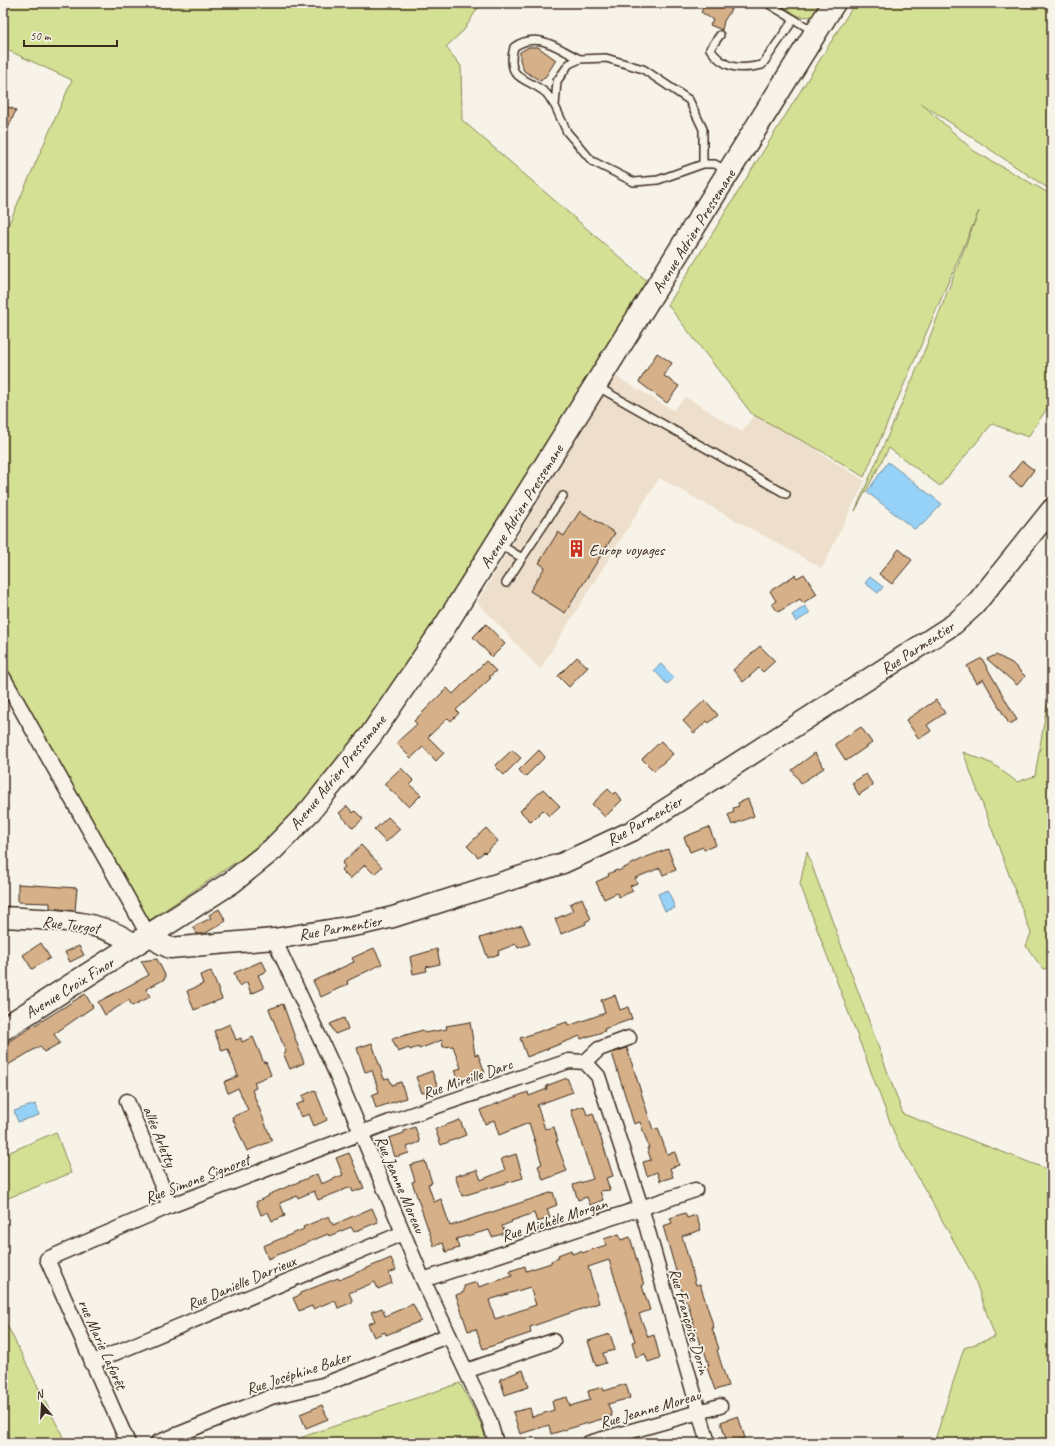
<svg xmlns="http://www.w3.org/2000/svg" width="1055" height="1446" font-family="Caveat,sans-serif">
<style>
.built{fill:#eddfcb}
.green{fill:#d4e194;stroke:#888659}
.water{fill:#96d2f7;stroke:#728fa0}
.building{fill:#d6b088;stroke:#3b2a1e;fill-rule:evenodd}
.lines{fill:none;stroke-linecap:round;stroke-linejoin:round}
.lane-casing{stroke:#3b2a1e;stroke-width:10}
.street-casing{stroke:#3b2a1e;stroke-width:17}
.secondary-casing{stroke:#3b2a1e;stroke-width:23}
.primary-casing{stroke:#3b2a1e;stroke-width:25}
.lane{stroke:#f7f3e8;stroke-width:7}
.street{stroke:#f7f3e8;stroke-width:14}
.secondary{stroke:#f7f3e8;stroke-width:20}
.primary{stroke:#f7f3e8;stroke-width:22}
.labels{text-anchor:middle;stroke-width:3.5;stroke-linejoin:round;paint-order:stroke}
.street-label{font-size:16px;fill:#3b2a1e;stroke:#f7f3e8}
.poi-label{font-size:16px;fill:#3b2a1e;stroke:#f7f3e8;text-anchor:start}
</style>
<rect width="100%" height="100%" fill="#f7f3e8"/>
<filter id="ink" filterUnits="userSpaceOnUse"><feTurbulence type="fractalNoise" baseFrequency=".025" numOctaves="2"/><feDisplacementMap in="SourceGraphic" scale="8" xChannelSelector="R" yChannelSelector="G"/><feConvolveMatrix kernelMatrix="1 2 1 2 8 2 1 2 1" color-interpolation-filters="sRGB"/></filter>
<g filter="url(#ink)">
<path class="built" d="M615 376 673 410 686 397 742 432 756 412 865 481 822 568 659 478 540 669 477 602Z"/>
<path class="green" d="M3 3H481L464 30 446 47 461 66 462 120 647 281 423 647 304 803 275 836 150 920 143 915 3 669V237L72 80 3 48Z
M777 3H822L813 17 798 16Z
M855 3H1052V191L921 103 974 151 1052 195V401L1028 437 992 424 940 486 889 448 855 511 920 362 979 211 864 477 827 454 752 414 668 305Z
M1052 702V967L1043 969 1026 946 1031 933 963 752 993 764 1017 782 1035 776 1047 705Z
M807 852 903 1114 1052 1171V1443H934L964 1348 995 1337 974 1277 896 1138 800 884Z
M56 1132 71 1173 3 1200V1155Z
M3 1317 66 1443H3Z
M460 1383 482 1426 487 1443H285Z"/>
<path class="water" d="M888 462 942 504 923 524 914 529 867 492Z
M870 577 883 587 878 593 865 583Z
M805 606 810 613 796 622 792 615Z
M661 664 674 678 667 684 654 670Z
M668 890 675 908 665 911 658 894Z
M35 1104 39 1115 18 1122 14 1111Z"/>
<path class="building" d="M706 3H735L724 21 722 30 710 25 713 20 701 12Z
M529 47H538L556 60 544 79 543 78 541 81 524 71 520 60V52Z
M3 105 16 110 3 140Z
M657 353 672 363 664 376 679 386 667 403 639 382Z
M1022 461 1034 470 1021 487 1009 477Z
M580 511 615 533 565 613 530 591 545 567 539 563 558 532 564 536Z
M899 549 912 560 892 584 879 574Z
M804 574 817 594 803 603 800 599 778 612 772 604 776 601 770 591 795 575 797 578Z
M486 624 505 644 492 657 473 637Z
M760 646 775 661 763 672 759 668 743 682 733 670Z
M996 655 1012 663 1025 676 1017 685 987 659Z
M577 657 588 667 569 687 558 676Z
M980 659H982L1017 720 1009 724 983 679 977 683 967 666Z
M486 661 496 671 489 677 491 678 456 710 459 713 451 721 448 718 428 737 444 753 436 761 423 747 411 758 396 743 417 724 414 721 447 688 453 694Z
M705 700 718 715 709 723 707 721 694 733 683 721Z
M936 700 945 713 927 725 931 731 919 739 906 720Z
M861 727 872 743 846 761 835 744Z
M661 741 673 754 654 771 642 759Z
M512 750 521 758 504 775 495 766Z
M539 750 545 757 525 777 519 770Z
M815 753 824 768 801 783 792 770Z
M401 768 414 781 410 785 421 795 409 807 384 784Z
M866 774 873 785 859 795 852 783Z
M543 789 560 806 549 816 543 810 531 822 520 811Z
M608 789 613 794 615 792 622 800 605 817 592 804Z
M748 799 754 816 732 825 728 815 734 812 733 808 739 806 738 803Z
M347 806 353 813 355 811 363 819 353 828 339 813Z
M388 817 400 829 386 842 374 830Z
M709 827 716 845 704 850 703 847 690 852 684 837Z
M486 828 498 841 485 853 484 852 478 857 467 846Z
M361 845 382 867 374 874 365 865 350 879 341 870 345 867 342 863Z
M668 849 676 870 663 875 660 868 635 878 637 883 630 886 633 891 619 897 617 893 604 899 596 882 609 876 608 874 617 870 618 871 644 858Z
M18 884 77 888 75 911 50 908V903L18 902Z
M582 898 591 919 585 922 586 924 561 934 555 919 573 911 570 904Z
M219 909 226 921 204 934H197L193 927 211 918 209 915Z
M522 925 530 944 518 948 516 944 498 951 499 954 488 958 480 938Z
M41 943 50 958 32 969 23 955Z
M79 946 84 955 70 962 65 952Z
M374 948 382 964 347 981 348 984 321 997 313 981 354 962 352 958Z
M437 949 440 964 426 967 427 971 413 974 410 957Z
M157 959 165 975V979L146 989 150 997 132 1006 129 1000 105 1015 98 1002 149 975 141 961Z
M262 961 267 971 258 975 264 988 251 994 247 982 239 986 234 973Z
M211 971 222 999 194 1010 187 991 203 984 200 975Z
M85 994 93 1007 54 1034 60 1043 44 1052 40 1046 3 1068V1045Z
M615 995 620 1010 628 1007 632 1019 604 1029 605 1031 581 1039 580 1036 527 1057 520 1038 567 1022 568 1026 605 1013 601 1000Z
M283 1004 304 1063 290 1069 283 1053 286 1052 269 1009Z
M344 1018 348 1029 335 1034 330 1024Z
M470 1022 475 1055 478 1054 485 1073 465 1080 459 1081 455 1070 461 1068 453 1046 443 1047 442 1040 419 1049 418 1047 410 1050 409 1048 398 1052 392 1039 423 1030 425 1033 447 1029 446 1026Z
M230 1024 236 1040 241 1038 242 1042 253 1037 264 1063 266 1062 271 1075 254 1082 256 1088 252 1090 272 1141 247 1151 232 1117 248 1110 238 1088 228 1093 224 1082 238 1076 228 1049 222 1051 214 1031Z
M372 1043 384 1079 389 1078 392 1085 401 1082 406 1098 376 1108 372 1095 379 1092 372 1070 365 1072 357 1048Z
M627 1048 653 1130 658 1128 667 1154 675 1152 679 1165 670 1168 673 1177 660 1181 657 1172 647 1176 643 1162 651 1160 647 1148H649L640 1122 634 1124 612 1053Z
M432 1071 438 1088 422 1093 416 1077Z
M567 1078 573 1092 537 1105 545 1129 554 1127 558 1141H556L567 1171 543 1180 538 1166 542 1164 529 1123 499 1135 494 1120 485 1124 480 1110 528 1092 529 1096 547 1089 546 1086Z
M315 1090 327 1120 314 1126 309 1114 301 1117 296 1105 305 1101 302 1096Z
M584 1106 587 1115 593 1113 613 1176 606 1178 610 1190 600 1191 603 1200 590 1205 587 1197 578 1200 573 1185 593 1179 571 1110Z
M460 1120 466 1135 441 1145 435 1129Z
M415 1127 420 1142 407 1147 409 1153 395 1157 389 1138 404 1133V1131Z
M349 1153 364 1188 353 1192 351 1187 318 1200 314 1191 298 1198 297 1196 280 1203 285 1216 272 1221 268 1212 261 1215 256 1202 269 1196 268 1195 317 1174 321 1184 343 1175 336 1158Z
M516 1154 523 1178 462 1196 455 1176 477 1170 481 1180 505 1170 501 1159Z
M425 1161 432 1183 428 1184 434 1202 441 1199 450 1226 553 1192 557 1205 547 1209 550 1218 537 1222 534 1213 511 1221 512 1222 502 1226 505 1233 492 1237 489 1230 456 1239 459 1248 446 1252 443 1243 434 1246 412 1182 415 1181 410 1165Z
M372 1208 378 1222 354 1232 351 1227 329 1236 328 1234 268 1259 263 1246 304 1229 303 1227 329 1216 333 1225Z
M685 1213 687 1218 696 1215 701 1230 682 1236 696 1285 700 1284 714 1328H712L719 1349 717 1350 728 1386 715 1390 706 1365H709L702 1344 700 1345 687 1301 685 1302 663 1226 672 1223 670 1218Z
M619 1234 621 1240 630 1237 644 1285 642 1286 650 1310 639 1314 648 1337 654 1335 660 1358 648 1362 645 1354 636 1357 632 1342 635 1341 609 1260 588 1267 599 1303 530 1327 531 1333 483 1349 476 1329 468 1331 456 1295 464 1292V1286L477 1282 479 1287 512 1276 510 1271 525 1266 526 1271 551 1263V1261L559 1258 558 1255 571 1250 572 1254 581 1251 582 1253 606 1245 604 1239ZM530 1287 536 1305 495 1319 489 1300Z
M391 1258 396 1270 389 1273 392 1283 378 1289 375 1282 349 1293 353 1302 338 1308 335 1300 313 1309 312 1306 299 1311 293 1298 300 1295V1293L338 1278 339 1280Z
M413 1304 421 1321 386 1335 385 1332 374 1337 368 1324 375 1321 371 1312 382 1308 385 1316Z
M610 1334 615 1350 603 1353 606 1363 596 1366 588 1341Z
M523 1370 529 1387 505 1395 500 1379Z
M626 1384 630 1398 608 1404 612 1416 551 1434 549 1425 520 1434 513 1412 530 1408 532 1417 554 1410 552 1401 567 1397 570 1406 590 1400 588 1391 603 1387 604 1391Z
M322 1405 328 1419 306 1428 300 1414Z
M738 1416 745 1438 727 1443 721 1422Z"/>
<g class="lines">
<defs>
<path id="lane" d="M767 3 815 32
M720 35 710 49C724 69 739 70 762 65L794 19
M555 106C552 102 549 96 546 93 527 77 505 81 514 47 538 30 558 49 580 59
M703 164V129L689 100 643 69 606 58 580 59 569 64 557 81 555 106 567 132 592 161 634 182 658 180 703 164H715L727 171
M598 387 786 494
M499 544 522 558 563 496
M506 583 522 558"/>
<path id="street" d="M3 677 149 936
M274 939 336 1073 423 1280 489 1420 496 1443
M585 1062 599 1049 629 1038
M127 1101 170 1206
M423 1280 695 1190
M91 1363 403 1233
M466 1371 553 1341
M128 1443 47 1259 170 1206 390 1122 569 1061 585 1062 598 1076 641 1207 708 1443
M157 1443 271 1397 323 1385 449 1335
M589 1443 720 1406"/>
<path id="secondary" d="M3 917C48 920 98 917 135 945
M153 934 160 943 170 948 274 939 359 925 393 917 563 863 632 831 954 624 974 606 1052 509"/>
<path id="primary" d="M3 1029 232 882 273 849 310 811 371 735 445 626 834 3"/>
</defs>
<use href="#lane" class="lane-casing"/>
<use href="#street" class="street-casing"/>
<use href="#secondary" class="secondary-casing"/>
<use href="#primary" class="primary-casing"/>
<use href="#lane" class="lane"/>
<use href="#street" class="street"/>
<use href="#secondary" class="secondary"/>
<use href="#primary" class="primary"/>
</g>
</g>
<defs>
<symbol id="building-bare" viewBox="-9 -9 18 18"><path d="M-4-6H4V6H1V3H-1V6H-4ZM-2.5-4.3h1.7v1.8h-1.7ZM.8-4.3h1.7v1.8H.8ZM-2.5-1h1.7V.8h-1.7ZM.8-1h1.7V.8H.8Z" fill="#c8321e" stroke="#f7f3e8" stroke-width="2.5" paint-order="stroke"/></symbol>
</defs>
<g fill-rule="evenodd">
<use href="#building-bare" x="564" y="536" width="25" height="25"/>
</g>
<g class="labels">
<g class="street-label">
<text transform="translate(693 231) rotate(-58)" y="6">Avenue Adrien Pressemane</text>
<text transform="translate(521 506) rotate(-58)" y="6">Avenue Adrien Pressemane</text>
<text transform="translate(917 647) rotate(-33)" y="6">Rue Parmentier</text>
<text transform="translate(337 772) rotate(-51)" y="6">Avenue Adrien Pressemane</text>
<text transform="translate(644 820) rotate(-30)" y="6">Rue Parmentier</text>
<text transform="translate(71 924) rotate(7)" y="6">Rue Turgot</text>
<text transform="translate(340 927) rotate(-10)" y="6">Rue Parmentier</text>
<text transform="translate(69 987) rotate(-32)" y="6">Avenue Croix Finor</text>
<text transform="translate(467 1078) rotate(-19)" y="6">Rue Mireille Darc</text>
<text transform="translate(160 1136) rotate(68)" y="6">allée Arletty</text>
<text transform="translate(197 1178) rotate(-21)" y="6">Rue Simone Signoret</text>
<text transform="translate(401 1184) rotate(67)" y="6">Rue Jeanne Moreau</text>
<text transform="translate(554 1219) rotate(-18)" y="6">Rue Michèle Morgan</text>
<text transform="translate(241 1282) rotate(-23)" y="6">Rue Danielle Darrieux</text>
<text transform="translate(690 1321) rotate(74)" y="6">Rue Françoise Dorin</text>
<text transform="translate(103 1344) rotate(66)" y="6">rue Marie Laforêt</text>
<text transform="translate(298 1372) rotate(-18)" y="6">Rue Joséphine Baker</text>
<text transform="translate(650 1408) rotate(-16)" y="6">Rue Jeanne Moreau</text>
</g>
<g class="poi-label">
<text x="589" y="555">Europ voyages</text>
</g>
</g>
<rect width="1055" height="1446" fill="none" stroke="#f7f3e8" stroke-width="16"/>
<rect x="8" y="8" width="1039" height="1430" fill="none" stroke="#3b2a1e" stroke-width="1.5" filter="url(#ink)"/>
<g transform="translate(42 1404) rotate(342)" stroke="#f7f3e8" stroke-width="3" paint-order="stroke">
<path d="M0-3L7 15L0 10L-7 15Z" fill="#3b2a1e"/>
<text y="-6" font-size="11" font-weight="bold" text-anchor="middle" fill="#3b2a1e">N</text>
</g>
<path d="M24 40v6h93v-6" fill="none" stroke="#3b2a1e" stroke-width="2"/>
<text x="30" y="40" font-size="12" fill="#3b2a1e" stroke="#f7f3e8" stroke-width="3" paint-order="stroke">50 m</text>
</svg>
